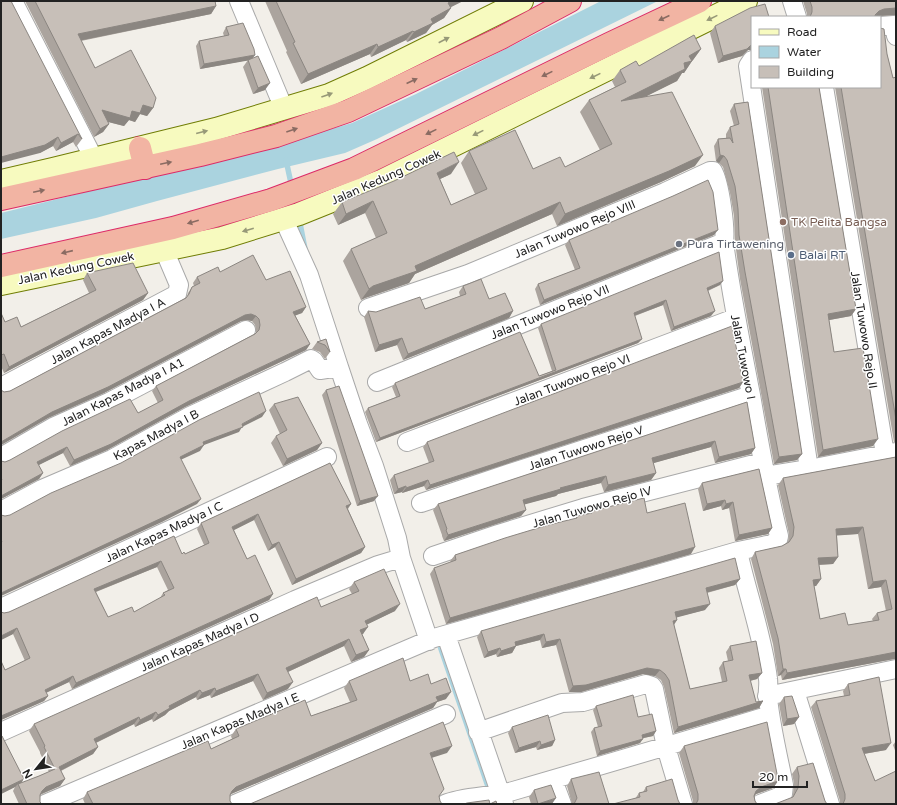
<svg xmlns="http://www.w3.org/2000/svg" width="897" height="805" font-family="'Varela Round',sans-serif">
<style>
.water{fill:#aad3df}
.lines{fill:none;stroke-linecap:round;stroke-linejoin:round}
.stream{stroke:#aad3df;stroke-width:5.5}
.minor-casing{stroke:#a9a9a9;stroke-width:20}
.secondary-casing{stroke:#707d05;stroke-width:24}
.trunk-casing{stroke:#dc2a67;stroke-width:24}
.minor{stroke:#fff;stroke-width:18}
.secondary{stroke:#f7fabf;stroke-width:22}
.trunk{stroke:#f2b4a3;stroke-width:22}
.wall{fill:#aba49e;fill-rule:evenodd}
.shaded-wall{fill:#8b8681}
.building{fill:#c7bfb8;stroke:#8b8681;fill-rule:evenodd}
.oneway{fill:#8a6b62}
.oneway2{fill:#979978}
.education-dot{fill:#8d6e63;stroke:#fff;stroke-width:1.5}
.worship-dot{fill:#6b7280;stroke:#fff;stroke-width:1.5}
.service-dot{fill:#5c6f8a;stroke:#fff;stroke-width:1.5}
.labels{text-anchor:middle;stroke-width:3;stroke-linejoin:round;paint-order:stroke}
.street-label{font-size:12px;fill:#222;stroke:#fff}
.education-label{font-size:12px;fill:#785e54;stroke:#fff;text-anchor:start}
.worship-label{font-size:12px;fill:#5b616d;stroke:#fff;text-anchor:start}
.service-label{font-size:12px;fill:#4e5e75;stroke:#fff;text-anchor:start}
</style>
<rect width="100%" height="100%" fill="#f2efe9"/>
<path class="water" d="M601 1H658L377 139 345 153 278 169 157 201 96 218 1 239V213L279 144 352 123 416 94Z"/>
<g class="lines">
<path class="stream" d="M286 160 292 188
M299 218 305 249
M438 640 494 804"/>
<defs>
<path id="minor" d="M13 1 94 159
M239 1 284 109
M792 1 797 17
M880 26 894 25 896 36
M752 60 748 66 809 469
M824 87 885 454
M339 367 358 424 374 466 397 538 401 558 429 641
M377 382 724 242
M1 387 177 294 179 285 159 238
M407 442 735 318
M1 457 53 427 109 402 246 330
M765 476 809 469 896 452
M421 503 510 473 751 395
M1 511 42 489 112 459 190 416 285 372 311 359 314 361 320 370 339 367 309 275 284 220
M738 551C747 594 763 636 768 679 769 685 767 692 768 698 771 727 778 756 784 785L783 794 781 796 760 804
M433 556 498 534 583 508 762 462
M1 608 327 457
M446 635 504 804
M795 691 830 804
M767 696 896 669
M1 732 295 600 378 565 401 558
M478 732 562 703 583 702 646 684 652 686 654 689 666 747 683 804
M553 780 562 804
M45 804 434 638 738 551 772 544 778 540 779 536C767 489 759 442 751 395 741 344 731 294 724 242 726 228 720 183 713 171H710L665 192 468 274 368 308
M235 804 446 714
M445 804C463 796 492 797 513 791 599 766 685 741 770 715"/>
<path id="secondary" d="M1 181 53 169 216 129 329 95 367 78 522 1
M1 284 222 238 299 214 381 181 746 1"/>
<path id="trunk" d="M140 148 145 168
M1 199 200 155 276 136 348 111 501 38 570 1
M1 266 173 228 271 200 354 169 609 44 700 1"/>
</defs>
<use href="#minor" class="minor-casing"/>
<use href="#secondary" class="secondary-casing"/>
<use href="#trunk" class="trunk-casing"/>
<use href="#minor" class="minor"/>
<use href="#secondary" class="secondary"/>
<use href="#trunk" class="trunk"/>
</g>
<path class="wall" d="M1 1 82 139 76 147 73 142 56 151 53 146 40 153Z
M25 1H215L216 6 211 14 81 41 95 68 153 108 147 116 140 114 135 122 129 120 124 126 108 122 109 124 103 132 94 137Z
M265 1H463L451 7V8L444 18 432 25 426 33 407 42 406 40 371 57 370 54 301 84 286 52 287 51Z
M803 1H896V15H894L879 16 875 17H807V14Z
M715 26 748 50 742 56 718 63 710 33Z
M226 27 255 55 252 59 265 90 253 94 243 67 248 60 200 69 196 46 199 41 224 36 223 33Z
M701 49 693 60 692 61 684 73H682L677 81 644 97 695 166 661 182 557 226 552 214 415 274 409 283 365 298 361 300 343 261 351 249 376 238 365 213 338 225 333 214 342 202 451 174 440 179 451 205 475 194 461 163 469 151 533 169 565 167 600 150 580 112 589 100 615 87 612 81 620 70 639 66Z
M887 54 893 78 896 77V442H894L835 87H880Z
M762 87H819L856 309 851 316 829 320 834 352 873 446 818 457Z
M748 102 802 454 797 460 774 464 740 279 735 242 734 216 730 193 723 167 719 163 716 161 714 146 718 139 726 138V134L730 127 734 126 730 111 734 104Z
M714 235 540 305 535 289 538 284 575 270 565 245 569 240Z
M220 272 266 280 306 307 302 313 295 315 310 344 306 350 185 407 107 450 70 466 63 453 38 465 43 473 39 479 1 499V461L5 462 10 460 138 413 158 403 152 391 156 386 256 333V331L255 325 252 321 247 320 241 321 104 393 48 418 1 445V390L4 392 10 391 187 297 188 293 192 287 194 286 193 283 197 277Z
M87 273 148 293 143 300 4 373 1 366V313L5 322 21 327 89 293 83 280Z
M720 285 708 291 711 316 671 331 663 305 635 316 642 339 638 343 376 442 365 412 368 408 396 397 392 387 395 383 539 376 552 371 538 328 541 324Z
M463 286 513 311 509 318 403 360 397 345 375 352 364 317 368 311 376 312 425 309 460 296 459 292Z
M326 339 330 352 325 359 320 352 312 349 317 342Z
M743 382 739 388 426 490 424 486 402 493V492L394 494 390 480 394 475 429 463 423 447 427 442Z
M326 390 374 501 357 506 322 395Z
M747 402 755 448 751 454 715 463 711 447 653 463 656 473 651 480 604 492 601 483 558 494 556 496 524 504 526 510 521 516 444 541 442 536V535L433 510 438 504Z
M274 404 322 443 317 450 283 466 271 443 276 436 280 434 269 410Z
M896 457V659H894L782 680 781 675 778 676 773 644 751 559 755 552 782 546 788 542 789 534 778 485 783 478ZM858 534 868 589 881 587 886 611 877 613 872 619 873 621 848 625 820 619 814 586H816L821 579 819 565 833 564 838 557 837 535Z
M330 463 351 504 348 509 365 547 361 553 292 585 275 547 268 551 254 520 234 530 247 559 273 594 269 600 72 689 69 682 46 693 48 696 44 701 1 720V661L5 670 25 661 13 634 1 640V612L4 613 9 612 182 554H185L204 545 197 529 201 523ZM157 567 168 590 163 593 160 598 134 612 108 617 96 592Z
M759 469 772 528 768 534 735 541 729 508 722 510 721 506 703 511 698 489 702 483Z
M592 511 647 513 691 554 446 624 430 574 434 568 451 562 450 561 455 555 575 519 577 516 591 513Z
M740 579 735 585 707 593 705 610 676 617 677 620 674 625 690 689 722 682 719 668 723 662 728 661 726 652 730 646 762 673 757 679 750 681 756 702 763 701 759 708 674 733 664 687 661 680 655 676 643 674 581 692H569L556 645 542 648 540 640 516 646 512 653 497 657 496 654 484 658 477 637 481 631Z
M354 582 395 611 367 624 363 634H362L369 650 364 657 351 662 344 646 288 672V689L263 700 253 681 211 698 210 695 197 700 196 697 169 711 165 715 153 722 152 719 135 727 134 724 96 743 98 747 93 754 61 771 65 779 60 786 40 795V802L42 804H19L13 791 15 787 1 794V735L21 783 39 776 49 772 40 753V752L29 731 34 724 321 607 352 594 349 589Z
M349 681H410L431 684 446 699 437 702 433 708 231 794 230 795V801L232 804H85L83 799 87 792 211 749 232 739 231 736 236 729 311 716 350 702 344 688Z
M848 684 886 750 864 754 875 781 896 804H840V801L811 707 816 701 844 696 843 691Z
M784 697 799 717 794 724 783 726 779 704Z
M596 706 656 731 653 736 643 738 640 743 597 756 591 732 594 728 598 727 593 710Z
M512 727 555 740 552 746 537 750 536 747 515 753 508 733Z
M896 741V753L893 745Z
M684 746 778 781 773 788 756 794 755 795V801L757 804H693V801L679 753Z
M797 767 825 801 792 797 793 795 794 783 792 774Z
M571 779 609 804H572L567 786Z
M646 787 678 800 635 799 639 793 643 792Z
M534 790 552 804H531L529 797Z"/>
<path class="shaded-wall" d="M451 1H463L441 12 448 3Z
M216 6 211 14 73 42 78 34Z
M451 8 444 18 432 25 426 33 407 42 414 32 431 19Z
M896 8V15H894L879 16 874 17 879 11 884 9Z
M413 31 406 40 371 57 378 47Z
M377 44 370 54 301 84 308 74Z
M752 44V50H748L742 56 718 63 723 56Z
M701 49 693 60 692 61 684 73H682L677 81 613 113 621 101 689 56Z
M255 55 251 60 200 69 204 64Z
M270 83 265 90 253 94 258 88Z
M143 105 153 108 147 116 140 114 135 122 129 120 124 126 97 119 102 110 132 111Z
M109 124 103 132 94 137 100 129Z
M78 134 73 142 56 151 61 143Z
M58 137 53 146 40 153 1 163V157Z
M703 155 695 166 661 182 557 226 565 214Z
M720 155 724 156 719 163 716 161Z
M459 162 451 174 429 184 437 173Z
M373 201 365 213 338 225 346 214Z
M560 202 552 214 415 274 409 283 365 298 361 300 369 289 373 286 415 266Z
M718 230 714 235 540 305 544 300Z
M723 281 720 285 704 292 707 288Z
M148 293 143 300 4 373 9 367Z
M666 300 663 305 631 317 634 313Z
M306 307 302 313 289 318 293 312Z
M856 309 851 316 824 321 828 314Z
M513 311 509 318 403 360 408 354Z
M715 311 711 316 671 331 674 327Z
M251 314 256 316 252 321 247 320 241 321 104 393 48 418 1 445V442L52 412 245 315Z
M402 338 397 345 375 352 379 345Z
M642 339 638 343 376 442 380 438Z
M310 344 306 350 185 407 107 450 70 466 74 460 189 401Z
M743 382 739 388 426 490 430 485Z
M266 411 262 417 242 427 239 432 204 445 200 451 176 462 180 457 203 442 242 424Z
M878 439 873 446 818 457 823 450Z
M715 441 711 447 647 465 652 458Z
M322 443 317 450 283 466 287 459Z
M67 447 63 453 33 468 37 462Z
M755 448 751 454 715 463 719 457Z
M802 454 797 460 774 464 779 457Z
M43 473 39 479 1 499V496Z
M656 473 651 480 604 492 608 485Z
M606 476 601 483 558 494 556 496 519 506 523 500 560 488Z
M428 480 424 486 402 493 406 488Z
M406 486 402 492 394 494 398 489Z
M378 496 374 501 357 506 360 501Z
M201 499 197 504 162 522 1 596V593Z
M725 500 721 506 703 511 707 504Z
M733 502 729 508 722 510 726 504Z
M351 504 347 509 346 506Z
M526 510 521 516 444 541 448 535Z
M258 514 254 520 228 533 232 527Z
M863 527 858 534 831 536 836 529Z
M772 528 768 534 735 541 739 535Z
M279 542 275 547 268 551 272 545Z
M365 547 361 553 292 585 296 579Z
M695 547 691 554 446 624 450 618Z
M838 557 833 564 813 565 818 558Z
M161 561 157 567 90 594 94 589Z
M740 579 735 585 701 594 706 588Z
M821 579 816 586 808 587 813 580Z
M886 580 881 587 868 589 873 582Z
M273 594 269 600 72 689 76 683Z
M400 604 395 611 360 628 365 621Z
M710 604 705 610 671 619 675 612Z
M677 620 672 627 673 621Z
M368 627 363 634 355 637 360 630Z
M17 628 13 634 1 640V636Z
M544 634 540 640 516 646 512 653 497 657 501 651 515 642Z
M349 639 344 646 281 675 286 668Z
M560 639 556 645 542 648 546 642Z
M500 648 496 654 484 658 488 652Z
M369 650 364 657 351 662 356 655Z
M896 652V659H894L782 680 787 673Z
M647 668 660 670 655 676 643 674 581 692H569L573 686Z
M783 669H786L781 675 778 676Z
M762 673 757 679 745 682 749 675Z
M258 674 253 681 211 698 216 691Z
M73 676 69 682 41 695 45 690Z
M293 682 288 689 263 700 267 693Z
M215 688 210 695 197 700 202 693Z
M200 690 196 697 169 711 165 715 153 722 158 715 169 706Z
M451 692 446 699 437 702 433 708 231 794 227 797 232 791 236 787 436 697Z
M48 696 44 701 1 720V716Z
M763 701 759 708 674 733 678 727Z
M156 712 152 719 135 727 140 720Z
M139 717 134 724 89 746 94 739Z
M799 717 794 724 783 726 787 719Z
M656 731 653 736 639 739 642 735Z
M643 739 640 743 597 756 600 751Z
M555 740 552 746 537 750 541 745Z
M540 741 536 747 515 753 519 748Z
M891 743 886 750 857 755 862 748Z
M452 746 447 753 425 760 430 753Z
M98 747 93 754 54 774 59 767Z
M24 779 20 785 18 784 15 787 1 794V790Z
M65 779 60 786 41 794 37 797 42 791 46 787Z
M778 781 773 788 756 794 752 798 756 791 761 787Z
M556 798 552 804H538Z"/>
<path class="building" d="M1 1H11L82 139 78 134 61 143 58 137 45 145 1 157Z
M35 1H215L216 6 78 34 95 68 131 50 156 98 153 108 143 105 140 113 132 111 130 118 102 110 109 124 100 129Z
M276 1H451L448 3 451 8 431 19 433 23 414 32 413 31 378 47 377 44 308 74 293 43 295 42Z
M810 1H896V8L884 9 879 11 875 15V17H810L812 12V7Z
M765 4 769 17H752V44L747 49 723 56 715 26 750 8Z
M243 23 254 49 255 55 204 64 199 41 229 35 226 27Z
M880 28 884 29 887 54 893 78 896 77V420L841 87H880Z
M694 35 701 49 689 56 692 61 684 63 685 69 621 101 672 92 703 155 669 171 565 214 560 202 415 266 417 271 373 286 369 289 351 249 387 233 373 201 346 214 342 202 394 181 454 152 459 162 437 173 451 205 487 189 469 151 515 130 533 169 560 157 565 167 612 144 589 100 626 82 620 70 636 61 639 66Z
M258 56 270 83 258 88 248 60Z
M768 87H819L856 309 828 314 834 352 863 348 878 439 823 450Z
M748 102 802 454 779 457 745 272 739 235 738 209 735 186 727 160 724 156 720 155 718 139 730 138 733 143 730 127 739 124 734 104Z
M708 180 713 192 718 230 544 300 538 284 580 268 569 240 673 196Z
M719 252 723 281 707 288 715 311 674 327 666 300 634 313 642 339 380 438 368 408 400 396 395 383 520 332 539 376 556 370 541 324Z
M253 255 266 280 290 271 306 307 293 312 310 344 189 401 111 444 74 460 67 447 37 462 43 473 1 496V481L2 480 1 478V461L5 462 10 460 62 431 130 399 138 413 163 400 156 386 255 334 259 330 260 325 259 319 256 316 251 314 245 315 108 387 52 412 1 442V390L4 392 10 391 186 298 189 294 192 287 200 283 197 277 218 267 220 272Z
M133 263 148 293 9 367 4 354 1 355V313L5 322 17 317 21 327 96 290 87 273Z
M481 279 489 299 505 293 513 311 408 354 402 338 379 345 368 311 376 312 420 297 425 309 466 294 463 286Z
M732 326 743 382 430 485 428 480 406 488V486L398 489 394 475 434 461 427 442Z
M326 339 330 352 325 345 317 342Z
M339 386 378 496 360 501 326 390Z
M259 392 266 411 242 424 243 427 203 442 204 445 180 457 201 499 166 516 1 593V542H2L1 540V515L5 516 10 515 51 493 121 463 199 420Z
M298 397 322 443 287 459 276 436 287 430 274 404Z
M747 402 755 448 719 457 715 441 652 458 656 473 608 485 606 476 560 488 561 489 523 500 526 510 448 535 446 530 447 529 438 504Z
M896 457V652L787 673 786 669H783L778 638 755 552 782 546 789 542 793 536 794 527 783 478ZM863 527 873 582 886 580 892 609 877 613 879 620 848 625 845 613 820 619 813 580 821 579 818 558 838 557 836 529Z
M330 463 351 504 346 506 365 547 296 579 279 542 272 545 258 514 232 527 247 559 255 555 273 594 76 683 73 676 45 690 48 696 1 716V661L5 670 30 658 17 628 1 636V612L4 613 9 612 174 536 182 554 184 552 185 554 209 543 201 523ZM161 561 174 588 163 593 165 595 134 612 132 607 108 617 94 589Z
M759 469 772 528 739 535 733 502 726 504 725 500 707 504 702 483Z
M644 498 647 513 685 503 695 547 450 618 434 568 456 560 455 555 505 538 548 525 577 518V516L592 513V511Z
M735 558 740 579 706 588 710 604 675 612 677 620 673 621 690 689 727 681 723 662 733 660 730 646 756 641 762 673 749 675 756 702 763 701 678 727 669 680 665 674 660 670 647 668 586 685 573 686 560 639 546 642 544 634 515 642 516 646 501 651 500 648 488 652 481 631Z
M384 569 400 604 365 621 368 627 360 630 369 650 356 655 349 639 286 668 293 682 267 693 258 674 216 691 215 688 202 693 200 690 169 706 170 708 158 715 156 712 140 720 139 717 94 739 98 747 59 767 65 779 46 787 42 791 40 795V802L42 804H27L18 784 39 776 55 769 44 747 45 746 34 724 317 597 321 607 359 591 354 582Z
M403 658 410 681 428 674 431 684 446 678 451 692 436 697 438 701 236 787 232 791 230 795V801L232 804H93L87 792 208 741 211 749 239 736 236 729 305 700 311 716 357 700 349 681Z
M879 677 891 743 862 748 875 781 896 771V804H843L845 799V794L816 701 850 695 848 684Z
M633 695 638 717 652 714 656 731 642 735 643 739 600 751 594 728 602 726 596 706Z
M792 696 799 717 787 719 784 697Z
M548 715 555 740 541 745 540 741 519 748 512 727Z
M443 722 452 746 430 753 444 789 439 796 440 801 442 804H250Z
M767 722 778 779V781L761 787 756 791 754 796 755 801 757 804H696L698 800V794L684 746Z
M1 735 2 736 24 779 1 790Z
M813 763 825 801 827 804H775L793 797 798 788 799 776 797 767Z
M599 772 609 804H574L577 798 571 779Z
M672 779 678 800 680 804H613L640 797 639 793 647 791 646 787Z
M551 785 556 798 538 804 534 790Z
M489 800 490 804 496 801 497 804H464L467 803Z"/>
<defs><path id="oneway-solid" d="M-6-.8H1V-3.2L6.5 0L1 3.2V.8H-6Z"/></defs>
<g class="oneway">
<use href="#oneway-solid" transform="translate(664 18) rotate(155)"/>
<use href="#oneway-solid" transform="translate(547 74) rotate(154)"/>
<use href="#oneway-solid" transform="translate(412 81) rotate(-25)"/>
<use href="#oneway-solid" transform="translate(292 130) rotate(-19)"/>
<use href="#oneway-solid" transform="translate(431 132) rotate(154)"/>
<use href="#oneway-solid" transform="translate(166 163) rotate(-12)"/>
<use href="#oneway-solid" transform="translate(39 191) rotate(-12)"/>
<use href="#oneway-solid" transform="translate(193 222) rotate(164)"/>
<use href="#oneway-solid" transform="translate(67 252) rotate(167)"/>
</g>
<g class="oneway2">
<use href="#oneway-solid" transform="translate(712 18) rotate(154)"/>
<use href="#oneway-solid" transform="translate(444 40) rotate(-27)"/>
<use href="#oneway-solid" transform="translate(595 76) rotate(154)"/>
<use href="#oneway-solid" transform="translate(327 95) rotate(-20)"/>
<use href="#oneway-solid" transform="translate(202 132) rotate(-14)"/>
<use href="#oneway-solid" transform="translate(478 133) rotate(154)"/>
<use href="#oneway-solid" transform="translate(248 230) rotate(164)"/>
</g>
<circle class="education-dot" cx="783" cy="222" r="4"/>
<circle class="worship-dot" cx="679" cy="244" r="4"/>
<circle class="service-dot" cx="791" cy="255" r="4"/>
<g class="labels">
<g class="street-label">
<text transform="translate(386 177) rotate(-24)" y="4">Jalan Kedung Cowek</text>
<text transform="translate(575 229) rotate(-23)" y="4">Jalan Tuwowo Rejo VIII</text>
<text transform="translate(76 268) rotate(-12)" y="4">Jalan Kedung Cowek</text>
<text transform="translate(550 312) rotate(-22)" y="4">Jalan Tuwowo Rejo VII</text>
<text transform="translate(864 330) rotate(81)" y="4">Jalan Tuwowo Rejo II</text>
<text transform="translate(108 331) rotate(-28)" y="4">Jalan Kapas Madya I A</text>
<text transform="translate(743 357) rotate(79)" y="4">Jalan Tuwowo I</text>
<text transform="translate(572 380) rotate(-21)" y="4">Jalan Tuwowo Rejo VI</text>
<text transform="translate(123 392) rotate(-27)" y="4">Jalan Kapas Madya I A1</text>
<text transform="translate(156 435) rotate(-28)" y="4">Kapas Madya I B</text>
<text transform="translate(586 448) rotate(-18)" y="4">Jalan Tuwowo Rejo V</text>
<text transform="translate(592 507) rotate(-16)" y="4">Jalan Tuwowo Rejo IV</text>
<text transform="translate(164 532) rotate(-25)" y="4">Jalan Kapas Madya I C</text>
<text transform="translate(200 642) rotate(-24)" y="4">Jalan Kapas Madya I D</text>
<text transform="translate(240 721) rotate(-23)" y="4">Jalan Kapas Madya I E</text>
</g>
<g class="education-label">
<text x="791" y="226">TK Pelita Bangsa</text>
</g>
<g class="worship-label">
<text x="687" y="248">Pura Tirtawening</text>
</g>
<g class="service-label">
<text x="799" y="259">Balai RT</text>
</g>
</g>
<rect width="897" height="805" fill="none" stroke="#222222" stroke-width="4"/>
<rect x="751" y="16" width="130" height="72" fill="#ffffff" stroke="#a7a7a7"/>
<rect x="759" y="29" width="20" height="6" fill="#f7fabf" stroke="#a7a7a7"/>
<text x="787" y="36" font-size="12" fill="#222222">Road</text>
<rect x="759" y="46" width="20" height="12" fill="#aad3df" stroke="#a7a7a7"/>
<text x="787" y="56" font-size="12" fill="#222222">Water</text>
<rect x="759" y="66" width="20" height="12" fill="#c7bfb8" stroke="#a7a7a7"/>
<text x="787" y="76" font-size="12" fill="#222222">Building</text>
<g transform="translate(36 769) rotate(240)" stroke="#ffffff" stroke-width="3" paint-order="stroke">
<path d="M0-3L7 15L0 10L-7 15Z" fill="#222222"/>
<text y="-6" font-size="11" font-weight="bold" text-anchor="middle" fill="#222222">N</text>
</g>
<path d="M753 781v6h54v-6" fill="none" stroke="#222222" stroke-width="2"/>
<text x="759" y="781" font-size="12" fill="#222222" stroke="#ffffff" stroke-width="3" paint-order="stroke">20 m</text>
</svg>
